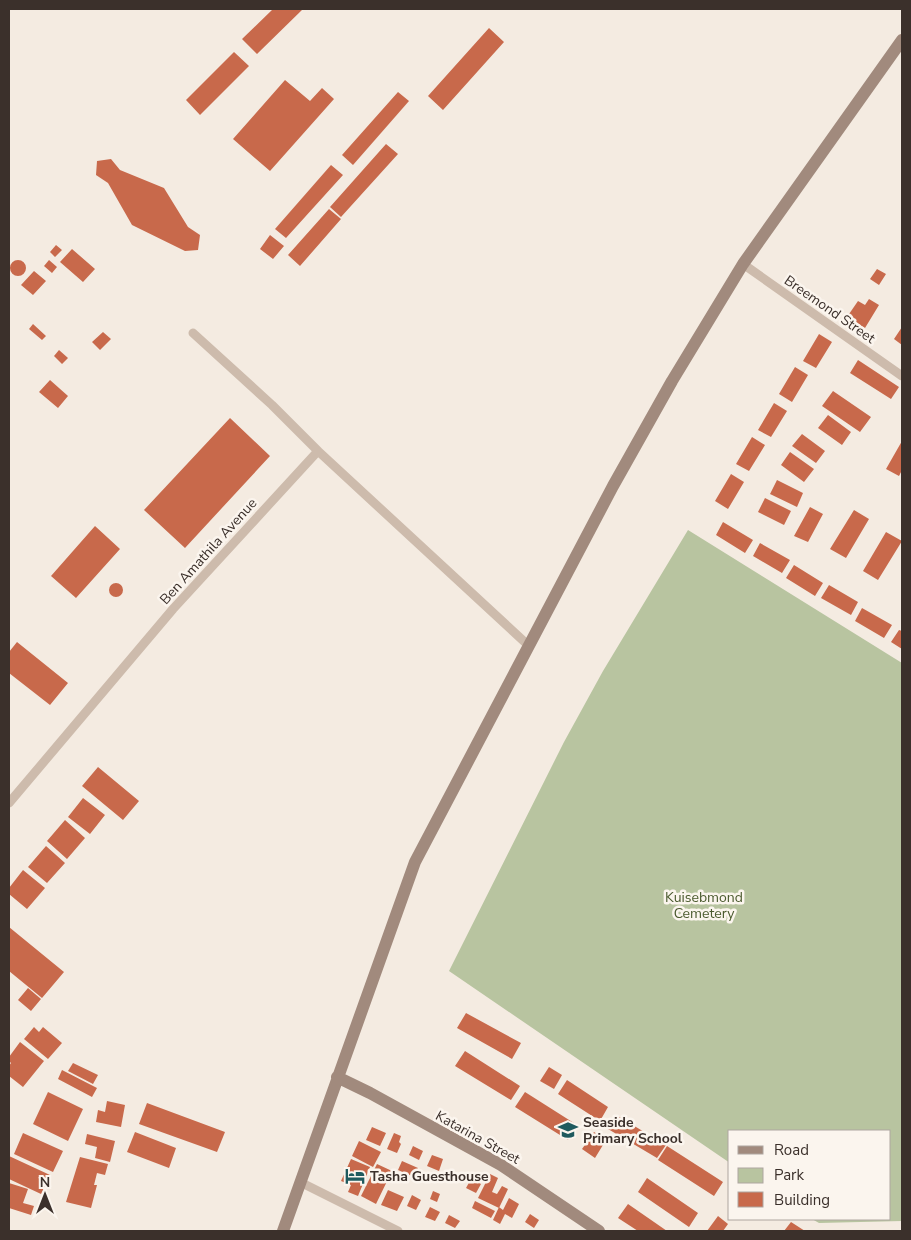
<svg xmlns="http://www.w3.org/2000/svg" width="911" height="1240" font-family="'Nunito Sans',sans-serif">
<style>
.green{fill:#b8c4a0}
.building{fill:#c8694b}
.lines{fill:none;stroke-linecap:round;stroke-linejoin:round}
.street{stroke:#cdbbac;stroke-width:9}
.secondary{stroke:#a18a7d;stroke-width:12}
.labels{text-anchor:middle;stroke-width:5;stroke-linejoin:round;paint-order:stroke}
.street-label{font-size:14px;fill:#3b302b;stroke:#fbf5ee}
.park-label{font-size:14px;fill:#4a5a2e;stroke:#fbf5ee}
.poi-label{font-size:14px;font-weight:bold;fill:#3b302b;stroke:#fbf5ee;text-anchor:start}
</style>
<rect width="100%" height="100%" fill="#f4ebe1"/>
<path class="green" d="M688 530 902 663V1221L819 1223 812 1219H890V1131H730V1163L449 971 564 742 603 671Z"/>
<path class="building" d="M273 9H303L257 54 242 39Z
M489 28 504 42 443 110 428 96Z
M234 52 249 66 200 115 186 100Z
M285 80 310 101 322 88 334 99 270 171 233 139Z
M398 92 409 101 353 165 342 155Z
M386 144 398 154 341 217 330 207Z
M111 159 120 170 164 188 188 227 200 235 198 250 185 251 132 225 108 183 96 175 97 161Z
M331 165 343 175 286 238 275 229Z
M329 209 341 219 300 266 288 255Z
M270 235 284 246 273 259 260 249Z
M56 245 62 250 55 257 50 252Z
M72 249 95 269 83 282 60 262Z
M10 268a8 8 0 1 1 16 0a8 8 0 1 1-16 0Z
M49 260 57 267 52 273 44 266Z
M877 269 886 274 879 285 870 279Z
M34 271 46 281 33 295 21 285Z
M869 299 879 305 865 328 847 317 858 301 865 305Z
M33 324 46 336 42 340 29 329Z
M902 327V345L894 339Z
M103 332 111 339 100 350 92 342Z
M819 334 832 342 816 368 803 361Z
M59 350 68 358 62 364 54 356Z
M858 360 899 387 891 399 850 373Z
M795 367 808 375 792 402 779 394Z
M50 380 68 396 58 408 39 392Z
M833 391 871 417 860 432 822 406Z
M774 403 787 411 771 437 758 430Z
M828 415 851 432 842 445 818 428Z
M230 418 270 456 185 548 144 510Z
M802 434 825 451 816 463 792 446Z
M752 437 765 445 749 471 736 464Z
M902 441V470L899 476 886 469Z
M790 452 814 469 804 482 781 465Z
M731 474 744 482 728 509 715 501Z
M777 480 803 493 797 507 770 494Z
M765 498 791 511 784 525 758 512Z
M810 507 823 514 808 542 794 536Z
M854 510 869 519 846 558 830 549Z
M723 522 753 540 745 553 716 535Z
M95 526 120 549 76 598 51 576Z
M886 532 902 541 878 580 863 571Z
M760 543 790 560 782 573 753 556Z
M794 565 823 583 815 596 786 578Z
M109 590a7 7 0 1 1 14 0a7 7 0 1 1-14 0Z
M829 585 858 602 851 615 821 598Z
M862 608 892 625 884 638 855 621Z
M899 630 902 631V649L891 642Z
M17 642 68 683 50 705 9 673V652Z
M98 767 139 801 123 820 82 786Z
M83 798 105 815 90 834 68 817Z
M65 820 85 838 67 859 47 841Z
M46 846 65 863 47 883 28 867Z
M23 870 45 888 27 909 9 894V888Z
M9 927 64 972 42 998 9 971Z
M28 988 41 999 31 1011 18 1000Z
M466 1013 521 1043 512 1059 457 1028Z
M34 1027 39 1032 43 1027 62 1043 48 1059 24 1039Z
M20 1042 44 1061 23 1087 9 1076V1066L11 1063 9 1061V1057Z
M465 1051 520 1086 511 1100 455 1066Z
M73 1063 98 1075 93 1084 68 1071Z
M549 1067 562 1075 554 1089 540 1081Z
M62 1070 97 1088 92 1097 58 1079Z
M567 1080 608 1107 600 1121 558 1094Z
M48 1092 83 1109 68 1141 33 1124Z
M525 1092 577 1125 568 1140 515 1107Z
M107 1101 125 1105 121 1127 96 1122 98 1110 105 1112Z
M147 1103 225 1132 217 1152 139 1124Z
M616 1115 666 1145 657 1158 608 1129Z
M372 1127 386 1133 380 1146 366 1140Z
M135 1132 176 1148 169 1168 127 1152Z
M594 1132 606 1140 595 1158 582 1149Z
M23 1133 63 1151 53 1172 14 1154Z
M394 1133 401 1136 399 1142 401 1144 397 1153 387 1149Z
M87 1134 115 1141 110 1162 95 1158 97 1147 85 1144Z
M359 1141 381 1152 373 1167 352 1156Z
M413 1146 423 1151 419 1160 409 1155Z
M667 1146 723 1182 714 1196 658 1160Z
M432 1155 443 1159 439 1171 427 1166Z
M9 1156 50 1175 41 1194 9 1179Z
M80 1157 108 1164 105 1175 97 1173 94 1185H97L91 1208 66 1202Z
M351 1159 370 1167 358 1196 348 1192 351 1185 341 1181Z
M402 1161 418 1168 414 1177 398 1170Z
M377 1164 392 1171 376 1204 361 1196Z
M490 1174 498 1178 492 1192 497 1194 502 1186 508 1189 499 1208 478 1198Z
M647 1178 698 1213 689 1227 638 1192Z
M471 1179 481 1184 476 1193 466 1188Z
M9 1183 28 1189 23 1203 34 1206 31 1215 9 1208Z
M388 1190 404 1197 397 1211 381 1205Z
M433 1191 440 1194 437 1202 430 1199Z
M412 1195 421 1200 416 1210 407 1206Z
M509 1198 519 1204 512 1218 505 1214 500 1224 493 1220 499 1207 503 1210Z
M475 1201 495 1211 491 1218 472 1208Z
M628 1204 667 1231H638L618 1218Z
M430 1207 440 1212 435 1221 425 1217Z
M530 1214 539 1220 534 1228 525 1222Z
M449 1215 460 1221 455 1228 445 1223Z
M718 1216 728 1224 723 1231H707Z
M791 1222 805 1231H784Z"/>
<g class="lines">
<path class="street" d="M743 264 902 376
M318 451 529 646
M9 803 173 609 318 451 272 405 193 333
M302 1183 398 1231"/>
<path class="secondary" d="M337 1077 370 1093 501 1165 599 1231
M283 1231 415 862 613 486 672 381 743 264 902 40"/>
</g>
<defs>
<symbol id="school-bare" viewBox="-9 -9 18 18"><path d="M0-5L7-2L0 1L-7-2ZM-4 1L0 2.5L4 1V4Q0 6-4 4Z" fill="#1f5a5e" stroke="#fbf5ee" stroke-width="2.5" paint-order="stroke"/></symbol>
<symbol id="hotel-bare" viewBox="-9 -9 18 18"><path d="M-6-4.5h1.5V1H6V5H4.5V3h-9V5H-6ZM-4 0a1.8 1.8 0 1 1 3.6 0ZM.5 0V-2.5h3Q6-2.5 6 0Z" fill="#1f5a5e" stroke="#fbf5ee" stroke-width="2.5" paint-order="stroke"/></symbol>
</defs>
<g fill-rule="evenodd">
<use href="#school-bare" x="554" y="1116" width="28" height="28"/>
<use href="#hotel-bare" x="341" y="1162" width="28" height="28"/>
</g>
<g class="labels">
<g class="street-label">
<text transform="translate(830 309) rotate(35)" y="5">Breemond Street</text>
<text transform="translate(208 551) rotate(-48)" y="5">Ben Amathila Avenue</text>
<text transform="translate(478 1137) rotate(29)" y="5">Katarina Street</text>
</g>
<g class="park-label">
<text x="704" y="902">Kuisebmond<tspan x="704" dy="16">Cemetery</tspan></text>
</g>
<g class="poi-label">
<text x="583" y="1127">Seaside<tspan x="583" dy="16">Primary School</tspan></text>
<text x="370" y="1181">Tasha Guesthouse</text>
</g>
</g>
<rect width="911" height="1240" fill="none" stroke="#3b302b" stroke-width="20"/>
<rect x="728" y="1130" width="162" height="90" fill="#fbf5ee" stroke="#aea6a0"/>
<rect x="738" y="1146" width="25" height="8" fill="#a18a7d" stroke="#aea6a0"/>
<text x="774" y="1155" font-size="15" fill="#3b302b">Road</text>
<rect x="738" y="1168" width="25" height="15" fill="#b8c4a0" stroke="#aea6a0"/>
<text x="774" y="1180" font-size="15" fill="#3b302b">Park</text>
<rect x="738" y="1192" width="25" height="15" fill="#c8694b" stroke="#aea6a0"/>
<text x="774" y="1205" font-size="15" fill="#3b302b">Building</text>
<g transform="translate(45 1195)" stroke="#fbf5ee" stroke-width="4" paint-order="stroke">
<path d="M0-4L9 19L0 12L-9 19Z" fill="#3b302b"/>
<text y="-8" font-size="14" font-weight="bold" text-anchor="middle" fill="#3b302b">N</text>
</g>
</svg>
